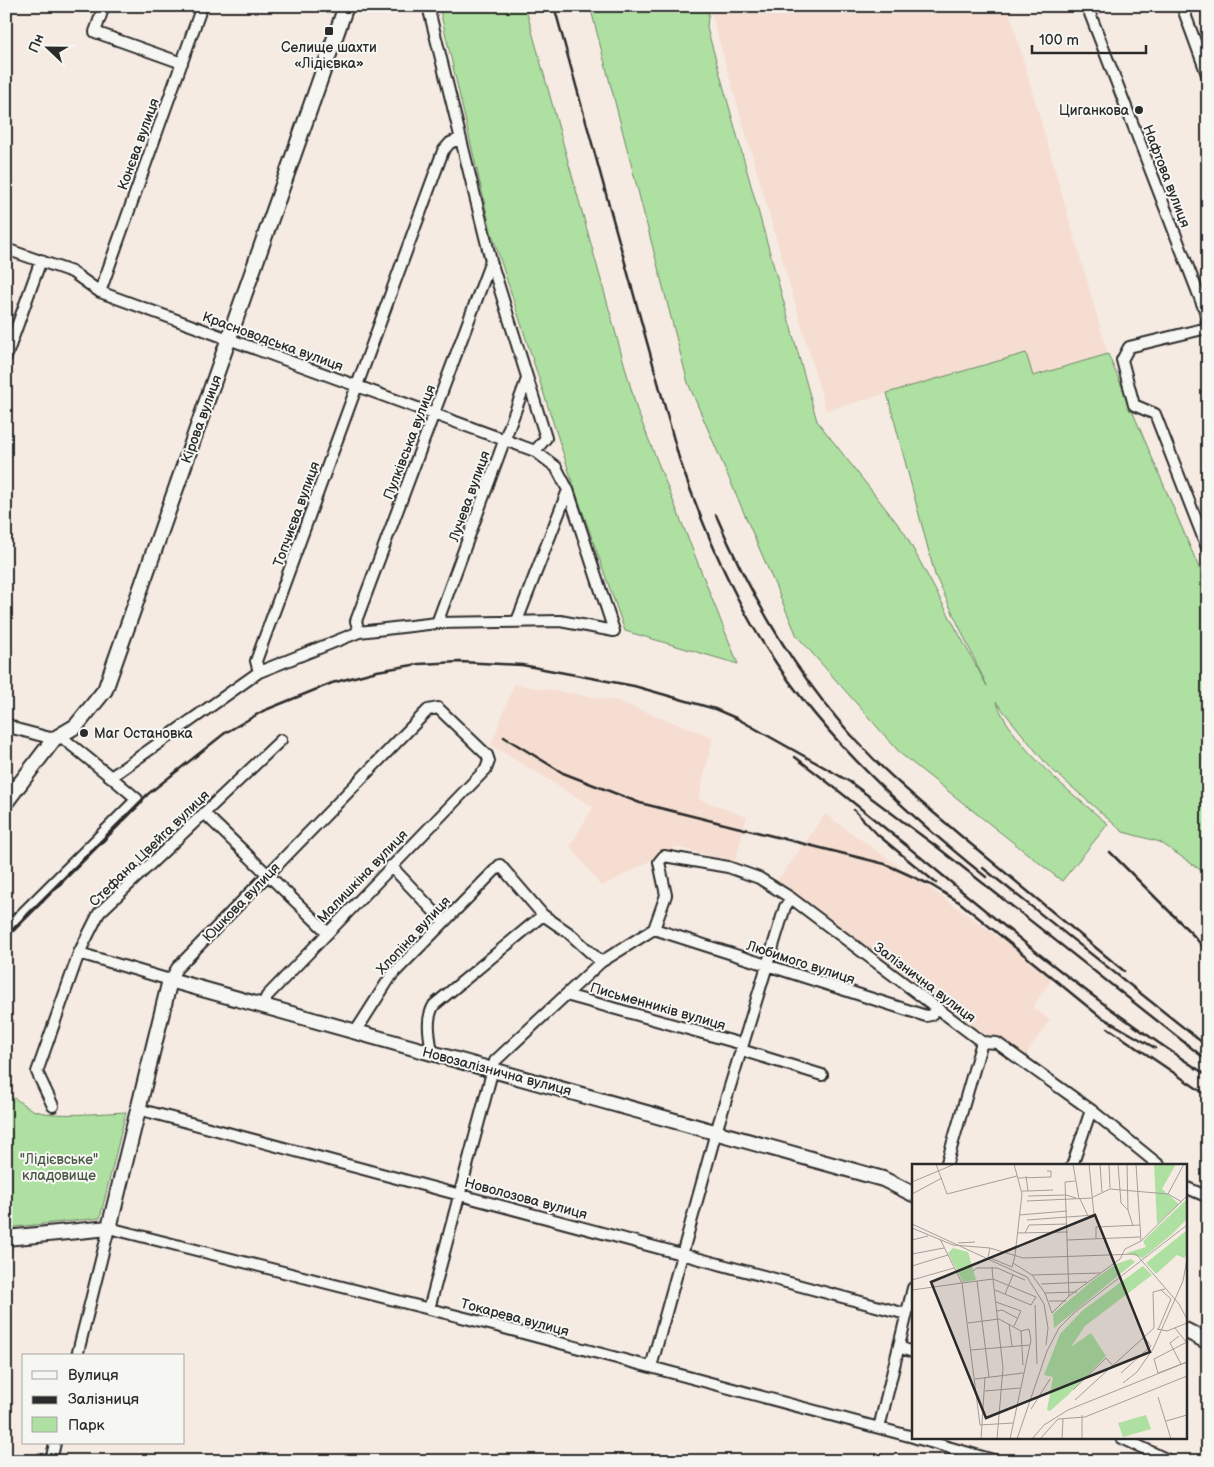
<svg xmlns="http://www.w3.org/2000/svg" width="1214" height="1467" font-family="'Balsamiq Sans',sans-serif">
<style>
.built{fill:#f5ded1}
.green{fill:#aee0a1;stroke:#6c8666}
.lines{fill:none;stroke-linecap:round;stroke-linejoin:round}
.minor-casing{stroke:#2b2b2b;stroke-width:14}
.major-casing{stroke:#2b2b2b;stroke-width:18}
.minor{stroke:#f6f6f2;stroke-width:10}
.major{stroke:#f6f6f2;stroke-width:14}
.rail{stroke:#2b2b2b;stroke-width:2.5}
.poi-dot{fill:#2b2b2b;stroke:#f6f6f2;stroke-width:2}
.labels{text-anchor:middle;stroke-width:4;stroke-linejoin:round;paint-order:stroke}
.poi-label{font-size:14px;fill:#2b2b2b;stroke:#f6f6f2}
.street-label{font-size:14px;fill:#2b2b2b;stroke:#f6f6f2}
.park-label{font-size:14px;fill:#4c5848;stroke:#f6f6f2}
.inset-road{fill:none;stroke:#a59e99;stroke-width:1}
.view{fill:#2b2b2b;fill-opacity:0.15;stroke:#2b2b2b;stroke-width:2.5}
.inset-edge{fill:none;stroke:#2b2b2b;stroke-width:2.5}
</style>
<rect width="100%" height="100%" fill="#f6ebe3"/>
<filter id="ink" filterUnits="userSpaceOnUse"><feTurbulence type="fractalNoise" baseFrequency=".02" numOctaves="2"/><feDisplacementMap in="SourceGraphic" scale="10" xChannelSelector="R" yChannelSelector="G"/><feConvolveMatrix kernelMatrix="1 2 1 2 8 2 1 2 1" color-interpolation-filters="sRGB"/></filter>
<g filter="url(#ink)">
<path class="built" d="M722 6H1008L1108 354 1033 376 1026 353 826 411 710 10Z
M514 684 618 701 713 737 699 799 747 817 735 862 676 847 601 887 570 846 593 807 491 745Z
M825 814 1054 976 1033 1007 1050 1020 1024 1057 993 1035 990 1039 774 886Z"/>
<path class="green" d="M439 6H525L637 410 738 664 625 631 577 496 491 231Z
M590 6H709L707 28 817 421 904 532 987 686 935 575 887 393 1026 353 1033 376 1108 354 1208 589V875L1160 842 1123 832 1048 766 996 702C1017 751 1069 791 1108 824L1062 881 901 754 797 636 688 383Z
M6 1096C18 1097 22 1106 33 1110 52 1118 104 1113 126 1112L100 1218 6 1228Z"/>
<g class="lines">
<defs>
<path id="minor" d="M104 6 95 32 182 63
M1087 6 1205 311 1208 329
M1182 6 1208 77
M6 249 72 272 100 292 535 451
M100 292 202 6
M1207 328 1129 347 1122 360 1134 405 1155 414 1208 550
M6 357 41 260
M517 621 568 490
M437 623 527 379
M359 632 356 621 491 261
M259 672 359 632 437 623 560 621 614 631 568 490 556 467 535 451 546 438 491 261 428 6
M6 723 16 729 54 739
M59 735 111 777 259 672 256 661 443 151 450 143 459 139
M204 813 327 932
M391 866 443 921
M654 929 926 1016 931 1015 936 1009
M6 930 137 799 111 777
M79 953 170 980 177 968 428 710 438 708 487 755 489 761 486 769 267 996 262 1006
M566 995 742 1044
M356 1031 391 976 500 865 543 915 569 933 601 962
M741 1050 822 1075
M432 1053C430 1037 425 1020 434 1005L543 915
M53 1106 37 1072 79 953 99 913 281 740
M138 1109 906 1314
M946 1166 982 1042
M1072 1166 1091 1110
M1185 1187 1208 1197
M429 1309 495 1061 601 962 654 929 666 895 659 862 664 856 728 867 759 878 791 898 982 1042 997 1043 1091 1110 1160 1166
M899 1347 913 1352
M77 1356 109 1228 493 1325 913 1437
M651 1367 716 1132 785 907 791 898
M879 1428 913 1288
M916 1438 997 1461
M1122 1438 1170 1461
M51 1461 55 1443"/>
<path id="major" d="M6 802 54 739 76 726 105 690 346 6
M6 1238 109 1228 170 980 883 1179 913 1194
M1185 1330 1208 1342"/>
</defs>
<use href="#minor" class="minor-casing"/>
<use href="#major" class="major-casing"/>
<use href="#minor" class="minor"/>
<use href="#major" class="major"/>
<path class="rail" d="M554 6 679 458C699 516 722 572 752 625 811 726 896 805 986 877
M716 515C753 602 802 685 868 753 896 783 930 809 961 836 1015 881 1069 926 1124 971
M504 737 563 773 640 803 885 864 931 885 962 904
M795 757C881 822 963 894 1048 961 1099 1002 1153 1040 1208 1076
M854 810 878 835 936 883
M1110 852 1194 936 1208 953
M983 868 1208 1047
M958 901 1098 1015 1155 1048
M6 936 148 794 225 733 263 711 332 683 377 671 419 664 460 662 522 665 634 686 715 709 738 719 831 771 850 782 941 850 1208 1061
M1108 1028 1208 1096"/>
</g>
</g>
<g class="poi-dot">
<rect x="324" y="26" width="10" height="10" rx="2.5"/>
<circle cx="1139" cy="110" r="5"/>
<circle cx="84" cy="733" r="5"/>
</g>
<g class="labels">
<g class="poi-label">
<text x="329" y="52">Селище шахти<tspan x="329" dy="16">«Лідієвка»</tspan></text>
<text x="1129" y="115" text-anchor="end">Циганкова</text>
<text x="94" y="738" text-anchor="start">Маг Остановка</text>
</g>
<g class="street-label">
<text transform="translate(138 144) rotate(-70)" y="5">Конєва вулиця</text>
<text transform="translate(1167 176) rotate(69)" y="5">Нафтова вулиця</text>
<text transform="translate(273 341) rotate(20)" y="5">Красноводська вулиця</text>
<text transform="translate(201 419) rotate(-70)" y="5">Кірова вулиця</text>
<text transform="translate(409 442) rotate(-69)" y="5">Пулківська вулиця</text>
<text transform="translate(469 496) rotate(-70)" y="5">Лучева вулиця</text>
<text transform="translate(296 514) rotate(-70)" y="5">Топчиєва вулиця</text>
<text transform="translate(149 848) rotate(-44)" y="5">Стефана Цвейга вулиця</text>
<text transform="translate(362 876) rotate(-46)" y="5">Малишкіна вулиця</text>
<text transform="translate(241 902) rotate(-46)" y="5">Юшкова вулиця</text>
<text transform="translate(413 935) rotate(-47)" y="5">Хлопіна вулиця</text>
<text transform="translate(801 962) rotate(18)" y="5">Любимого вулиця</text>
<text transform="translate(925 982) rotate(37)" y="5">Залізнична вулиця</text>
<text transform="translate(658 1006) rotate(16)" y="5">Письменників вулиця</text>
<text transform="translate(497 1071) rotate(15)" y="5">Новозалізнична вулиця</text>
<text transform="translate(526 1198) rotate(15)" y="5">Новолозова вулиця</text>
<text transform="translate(515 1317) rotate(15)" y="5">Токарева вулиця</text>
</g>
<g class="park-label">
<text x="59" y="1164">"Лідієвське"<tspan x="59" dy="16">кладовище</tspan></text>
</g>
</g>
<g transform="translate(912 1164)">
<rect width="275" height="275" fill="#f6ebe3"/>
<path d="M242 0H264L250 25 267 40 245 60ZM275 35V55L260 70 231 94 214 89 234 83 231 77ZM275 66V90L272 94 265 91 244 110 234 99ZM41 84 56 88 64 116 51 118 36 89ZM219 95 223 98 142 164 141 150 180 117 204 100ZM231 102 240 111 173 162 159 183 179 169 194 192 155 232 138 247 135 246 141 213 132 211 148 170 171 146ZM234 251 239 265 211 273 206 259Z" fill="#aee0a1"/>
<path class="inset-road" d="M24 0 35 30 105 12M102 0 110 30 103 91M161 0 167 35M188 0 190 28M197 0 198 24M206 0 209 39 216 46M215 0 216 46 221 62M224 0 229 77M106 14 139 13V7H135M0 18 43 0M110 27H116L114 12M116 27 141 26M0 30 30 14M256 30 272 0M256 30 270 38M116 32 154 31 164 34M181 33 198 25 256 30M168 35 176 52M115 37 180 34M107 51 155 47M115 56 182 51 177 0M0 60 115 113 132 140 136 164 134 181M0 64 41 81 78 84 111 94 224 90 267 140 275 155M105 69 156 68M113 69 117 61 155 60M28 75 50 119 81 115 91 204 85 275M184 75V63L228 61M0 76 16 72M155 76 228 73M46 79 63 78M78 84 76 93 100 103 101 99M0 90 32 84M103 92 101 99 120 111 188 109M0 102 36 91M80 103 81 115 124 133 119 141 83 126M61 107 65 104H85L113 116M120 111 133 129 140 149 157 132 208 95 213 85 229 77 275 32M0 116 42 104M65 117 77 213M129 120 175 118M0 126 50 119 68 261 101 259M133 129 165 128M93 130 101 111M157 132 153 18 163 17M137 137H154M84 138 109 147 102 162M123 141 125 200M85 147 90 146 105 154M56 159 87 155 109 167 117 165 119 176 98 275M97 160 100 182M263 164 275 179M245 165 255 167 275 159M246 166 259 135 249 126M109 167 111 201M267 172 258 179 269 200M275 178 242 195 246 209 275 198M59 186 118 181M209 209 239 182 232 173M63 215 111 209M211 219 225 208 241 185 271 117 275 95M161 226 194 194 201 202M73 227 108 224M246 233 259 275M163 236 242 164 241 128 253 125M119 245 138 215M254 257 275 251M69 275 73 213M105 275 135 187 147 164 163 148 275 61M120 275 132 261 156 246 275 198M128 275 146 255 173 253 275 212M150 275 151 255M170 275V251"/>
<path class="view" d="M183 51 238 188 74 254 19 118Z"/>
<rect width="275" height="275" class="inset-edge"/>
</g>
<rect width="1214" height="1467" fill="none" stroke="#f6f6f2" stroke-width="25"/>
<rect x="12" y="12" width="1189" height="1442" fill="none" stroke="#2b2b2b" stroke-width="2" filter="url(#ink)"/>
<rect x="22" y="1354" width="162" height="90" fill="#f6f6f2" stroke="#a5a5a2"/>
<rect x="32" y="1371" width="25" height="8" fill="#f6f6f2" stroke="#a5a5a2"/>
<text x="68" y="1380" font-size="15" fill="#2b2b2b">Вулиця</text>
<rect x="32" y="1396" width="25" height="8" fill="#2b2b2b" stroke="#a5a5a2"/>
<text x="68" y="1404" font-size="15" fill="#2b2b2b">Залізниця</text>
<rect x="32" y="1417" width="25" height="15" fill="#aee0a1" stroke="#a5a5a2"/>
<text x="68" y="1430" font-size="15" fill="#2b2b2b">Парк</text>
<g transform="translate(48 48) rotate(292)" stroke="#f6f6f2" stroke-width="4" paint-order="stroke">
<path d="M0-4L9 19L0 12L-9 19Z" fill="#2b2b2b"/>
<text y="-8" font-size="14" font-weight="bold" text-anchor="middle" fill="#2b2b2b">Пн</text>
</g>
<path d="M1032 45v8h114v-8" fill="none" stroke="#2b2b2b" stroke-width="2.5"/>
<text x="1039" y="45" font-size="15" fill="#2b2b2b" stroke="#f6f6f2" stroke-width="4" paint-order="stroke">100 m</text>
</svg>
